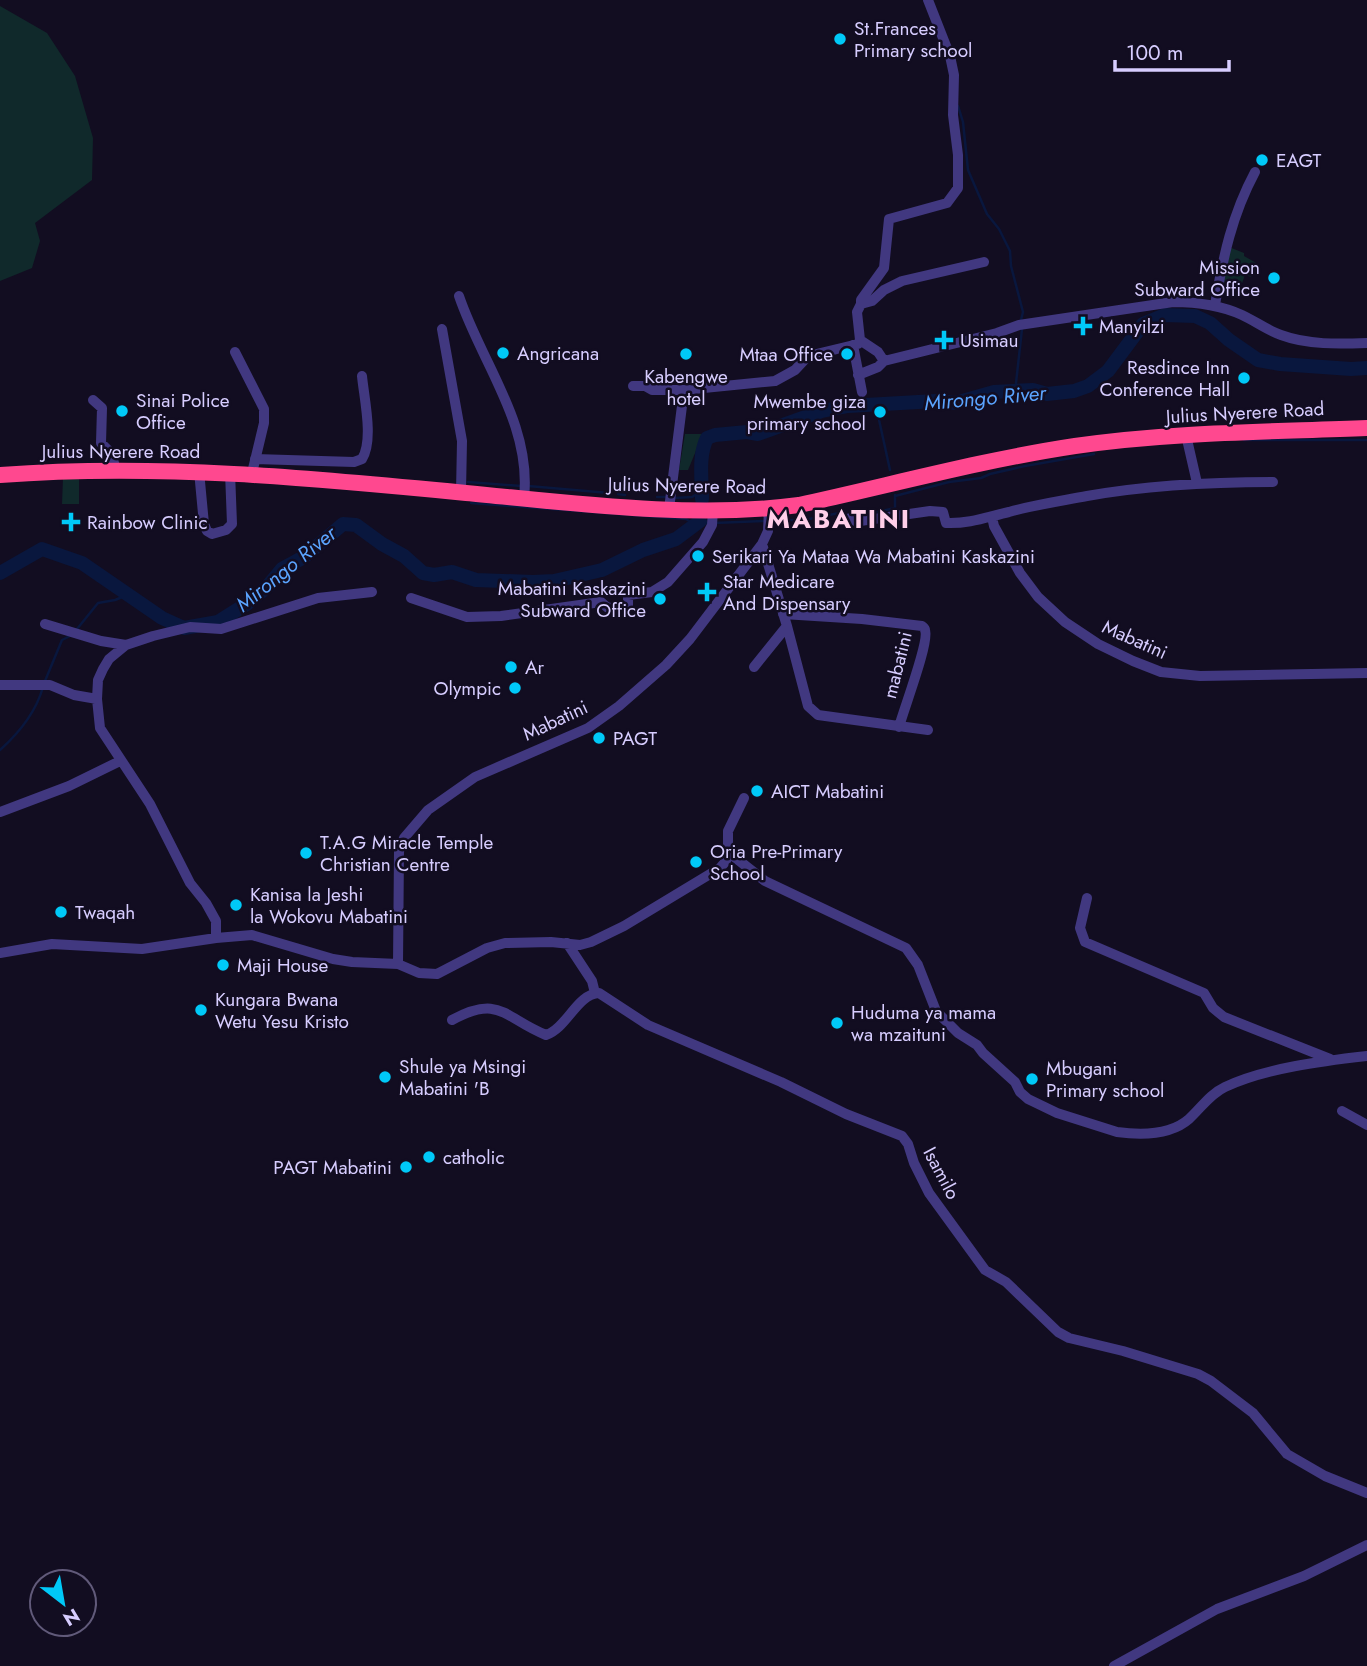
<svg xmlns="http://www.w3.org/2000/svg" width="1367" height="1666" font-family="Jost,sans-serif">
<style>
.green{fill:#10292b}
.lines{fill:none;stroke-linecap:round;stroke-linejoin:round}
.stream{stroke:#09173e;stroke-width:2.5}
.river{stroke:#09173e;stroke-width:14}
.minor{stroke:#413880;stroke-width:10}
.highway{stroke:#ff488f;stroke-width:16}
.poi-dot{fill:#00c9f8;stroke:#120d21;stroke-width:2.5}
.labels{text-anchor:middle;stroke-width:5;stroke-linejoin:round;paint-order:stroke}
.poi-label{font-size:19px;fill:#d7cdff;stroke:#120d21;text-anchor:start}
.street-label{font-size:19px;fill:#d7cdff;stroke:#120d21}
.water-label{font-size:21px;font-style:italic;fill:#5ba4ff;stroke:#120d21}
.district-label{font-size:26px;font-weight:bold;letter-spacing:2px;fill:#ffcfe9;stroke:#120d21}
</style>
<rect width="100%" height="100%" fill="#120d21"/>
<path class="green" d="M0 6 47 33 75 76 93 138 92 180 35 223 40 241 32 268 0 281Z
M1229 247 1244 253V256L1258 264 1251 277 1245 275 1240 289 1232 282 1220 286Z
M685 434H703L688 470H679Z
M63 478H79V504H62Z"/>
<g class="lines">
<path class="stream" d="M958 106 963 122 968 170 987 214 999 229 1010 251 1011 266 1023 312 1021 320
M1015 392 1022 329
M876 406 890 470
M1244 440H1367
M468 482 521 486
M528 486 609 493
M618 494 625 495
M895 496 949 482 981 478 990 474 1025 466 1094 454
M657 497H665
M674 498 692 497 702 491
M471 503 686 519 696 525
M860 516 895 508V495
M774 520H804L839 513 843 515
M699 523H708
M714 523 763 521
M77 629 98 603 115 600 130 594
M45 681 62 640 70 636
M0 750C19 733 36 712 43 687"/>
<path class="river" d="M702 499C702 479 698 456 707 438L715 435 747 432 758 434 822 411 848 406 936 401 955 403 994 392 1033 390 1047 394 1074 391 1088 386 1108 371 1143 324 1165 315 1195 316 1210 323 1229 340 1258 360 1280 364 1351 369 1367 368
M0 573 42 549 82 563 162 618 184 628 218 622 248 603 267 587 282 569 304 557 343 524 356 525 382 544 404 556 423 573 434 575 452 572 476 580 533 582 554 581 602 570 643 550 676 539 700 521"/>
<path class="minor" d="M459 296C482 364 532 424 524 498
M861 304V300L884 268 889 219 947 203 958 188V155L953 115 954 75 950 56 928 0
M1215 305C1223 257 1232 215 1255 172
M442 329 462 441 461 492
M860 340 878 352 884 361 997 333 1019 325 1173 302C1197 302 1220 305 1242 315 1255 321 1267 330 1281 335 1308 345 1338 344 1367 343
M853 345 862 392
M235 352 264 409V423L252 473
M858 375 878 367 884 361
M633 386H645L652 390H684L775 381 795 370 808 356 858 344 860 340 857 312 861 304 872 301 884 290 902 281 984 262
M93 400 102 408 101 443 111 453 116 470
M1186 435 1197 483
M255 459 354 462 362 459C374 440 364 398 362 376
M199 471 204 524 207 531 212 534 226 530 232 524 230 472
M669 509 684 390
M992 517 994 526 1020 573 1038 597 1065 622 1098 644 1133 661 1161 672 1200 676 1367 673
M842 520 852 518 855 521H860L930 511 943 512 946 523C969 524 987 517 1009 512 1034 505 1061 501 1087 496 1149 485 1210 482 1273 482
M762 544 787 626 808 706 818 715 928 730
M411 598 467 617 501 616 601 602 608 608 628 606V595L652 592 668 582 703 542 712 525 713 510
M783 614 862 619 922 626C923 627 925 628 925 630 930 641 903 711 899 727
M45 624 101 641 126 645
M754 667 787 626
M0 685H50L74 695 97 699
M744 798 728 831V852L765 881 906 948 918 965 936 1011 958 1033 977 1045 983 1053 1015 1082 1020 1092 1028 1099 1057 1113 1117 1132C1140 1135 1171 1135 1189 1119 1201 1108 1210 1094 1225 1087 1265 1068 1323 1061 1367 1056
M0 812 69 786 120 761
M1087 898 1080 928 1085 942 1204 993 1213 1008 1224 1017 1330 1059
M216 938V921L206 903 190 883 150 804 100 728 97 699 98 680 103 669 109 659 126 645 153 636 190 627 221 629 318 598 372 592
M567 943 592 981 595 993
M0 953 52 944 142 949 216 938 252 935 333 959 352 962 398 964 419 973 437 974 487 948 505 943 551 942 580 945 591 942 624 926 720 868 726 861 728 852
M398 964 399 851 404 838 428 810 475 777 588 728 619 706 666 665 690 639 762 544 768 531 769 509
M452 1020C500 994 504 1018 546 1035 567 1028 577 994 599 993L648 1025 781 1082 846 1114 902 1136 908 1144 914 1163 929 1193 985 1270 1006 1282 1058 1332 1069 1338 1123 1351 1198 1374 1211 1381 1253 1413 1287 1454 1325 1476 1367 1493
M1342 1111 1367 1125
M1114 1666 1217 1609 1304 1576 1367 1545"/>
<path class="highway" d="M0 475C156 463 311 478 466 493 572 503 693 519 799 505 891 485 982 460 1075 446 1172 432 1270 432 1367 428"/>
</g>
<g class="poi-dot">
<circle cx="840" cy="39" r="7"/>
<circle cx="1262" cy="160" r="7"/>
<circle cx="1274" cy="278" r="7"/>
<path d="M1079.5 315.5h7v7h7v7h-7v7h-7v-7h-7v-7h7z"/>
<path d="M940.5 329.5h7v7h7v7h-7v7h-7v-7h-7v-7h7z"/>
<circle cx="503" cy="353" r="7"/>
<circle cx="686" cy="354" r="7"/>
<circle cx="847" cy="354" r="7"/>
<circle cx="1244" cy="378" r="7"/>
<circle cx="122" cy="411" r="7"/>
<circle cx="880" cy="412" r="7"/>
<path d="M67.5 511.5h7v7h7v7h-7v7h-7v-7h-7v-7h7z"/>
<circle cx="698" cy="556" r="7"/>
<path d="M703.5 581.5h7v7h7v7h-7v7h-7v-7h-7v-7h7z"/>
<circle cx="660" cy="599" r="7"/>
<circle cx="511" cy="667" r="7"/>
<circle cx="515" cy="688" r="7"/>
<circle cx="599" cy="738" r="7"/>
<circle cx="757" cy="791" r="7"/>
<circle cx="306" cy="853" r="7"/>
<circle cx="696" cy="862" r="7"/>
<circle cx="236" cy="905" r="7"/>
<circle cx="61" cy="912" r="7"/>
<circle cx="223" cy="965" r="7"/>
<circle cx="201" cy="1010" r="7"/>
<circle cx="837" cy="1023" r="7"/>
<circle cx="385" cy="1077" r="7"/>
<circle cx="1032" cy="1079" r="7"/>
<circle cx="429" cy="1157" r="7"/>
<circle cx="406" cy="1167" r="7"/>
</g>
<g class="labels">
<g class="poi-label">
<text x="854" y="35">St.Frances<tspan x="854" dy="22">Primary school</tspan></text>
<text x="1276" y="167">EAGT</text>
<text x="1260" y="274" text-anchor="end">Mission<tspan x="1260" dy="22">Subward Office</tspan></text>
<text x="1099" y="333">Manyilzi</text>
<text x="960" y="347">Usimau</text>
<text x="517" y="360">Angricana</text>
<text x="833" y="361" text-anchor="end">Mtaa Office</text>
<text x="1230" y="374" text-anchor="end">Resdince Inn<tspan x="1230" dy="22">Conference Hall</tspan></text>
<text x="686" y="383" text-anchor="middle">Kabengwe<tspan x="686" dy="22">hotel</tspan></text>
<text x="136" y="407">Sinai Police<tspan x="136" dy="22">Office</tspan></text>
<text x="866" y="408" text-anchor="end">Mwembe giza<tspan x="866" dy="22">primary school</tspan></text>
<text x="87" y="529">Rainbow Clinic</text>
<text x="712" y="563">Serikari Ya Mataa Wa Mabatini Kaskazini</text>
<text x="723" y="588">Star Medicare<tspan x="723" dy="22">And Dispensary</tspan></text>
<text x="646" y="595" text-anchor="end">Mabatini Kaskazini<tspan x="646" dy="22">Subward Office</tspan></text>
<text x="525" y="674">Ar</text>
<text x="501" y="695" text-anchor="end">Olympic</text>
<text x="613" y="745">PAGT</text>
<text x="771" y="798">AICT Mabatini</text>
<text x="320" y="849">T.A.G Miracle Temple<tspan x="320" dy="22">Christian Centre</tspan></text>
<text x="710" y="858">Oria Pre-Primary<tspan x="710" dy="22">School</tspan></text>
<text x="250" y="901">Kanisa la Jeshi<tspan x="250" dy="22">la Wokovu Mabatini</tspan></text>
<text x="75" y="919">Twaqah</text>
<text x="237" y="972">Maji House</text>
<text x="215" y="1006">Kungara Bwana<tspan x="215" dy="22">Wetu Yesu Kristo</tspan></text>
<text x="851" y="1019">Huduma ya mama<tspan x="851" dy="22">wa mzaituni</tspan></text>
<text x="399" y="1073">Shule ya Msingi<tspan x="399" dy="22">Mabatini 'B</tspan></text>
<text x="1046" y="1075">Mbugani<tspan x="1046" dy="22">Primary school</tspan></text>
<text x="443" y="1164">catholic</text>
<text x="392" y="1174" text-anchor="end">PAGT Mabatini</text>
</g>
<g class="street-label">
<text transform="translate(1245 412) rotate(-3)" y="7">Julius Nyerere Road</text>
<text x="121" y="458">Julius Nyerere Road</text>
<text transform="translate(687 485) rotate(1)" y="7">Julius Nyerere Road</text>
<text transform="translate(1135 639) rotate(24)" y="7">Mabatini</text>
<text transform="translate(897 665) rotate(-76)" y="7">mabatini</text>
<text transform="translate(555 720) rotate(-25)" y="7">Mabatini</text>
<text transform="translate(942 1173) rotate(62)" y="7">Isamilo</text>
</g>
<g class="water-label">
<text transform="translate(985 398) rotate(-5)" y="7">Mirongo River</text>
<text transform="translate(286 569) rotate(-39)" y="7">Mirongo River</text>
</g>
<g class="district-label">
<text x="839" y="528">MABATINI</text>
</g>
</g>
<g transform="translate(63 1603) rotate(149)"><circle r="33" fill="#120d21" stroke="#615a7a" stroke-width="2"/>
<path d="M0-5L12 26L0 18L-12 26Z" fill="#00c9f8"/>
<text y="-10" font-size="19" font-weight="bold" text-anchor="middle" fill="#d7cdff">N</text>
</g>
<path d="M1115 60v10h114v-10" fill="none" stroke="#d7cdff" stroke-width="3.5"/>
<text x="1126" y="60" font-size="21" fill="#d7cdff" stroke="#120d21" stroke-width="5" paint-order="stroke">100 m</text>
</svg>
